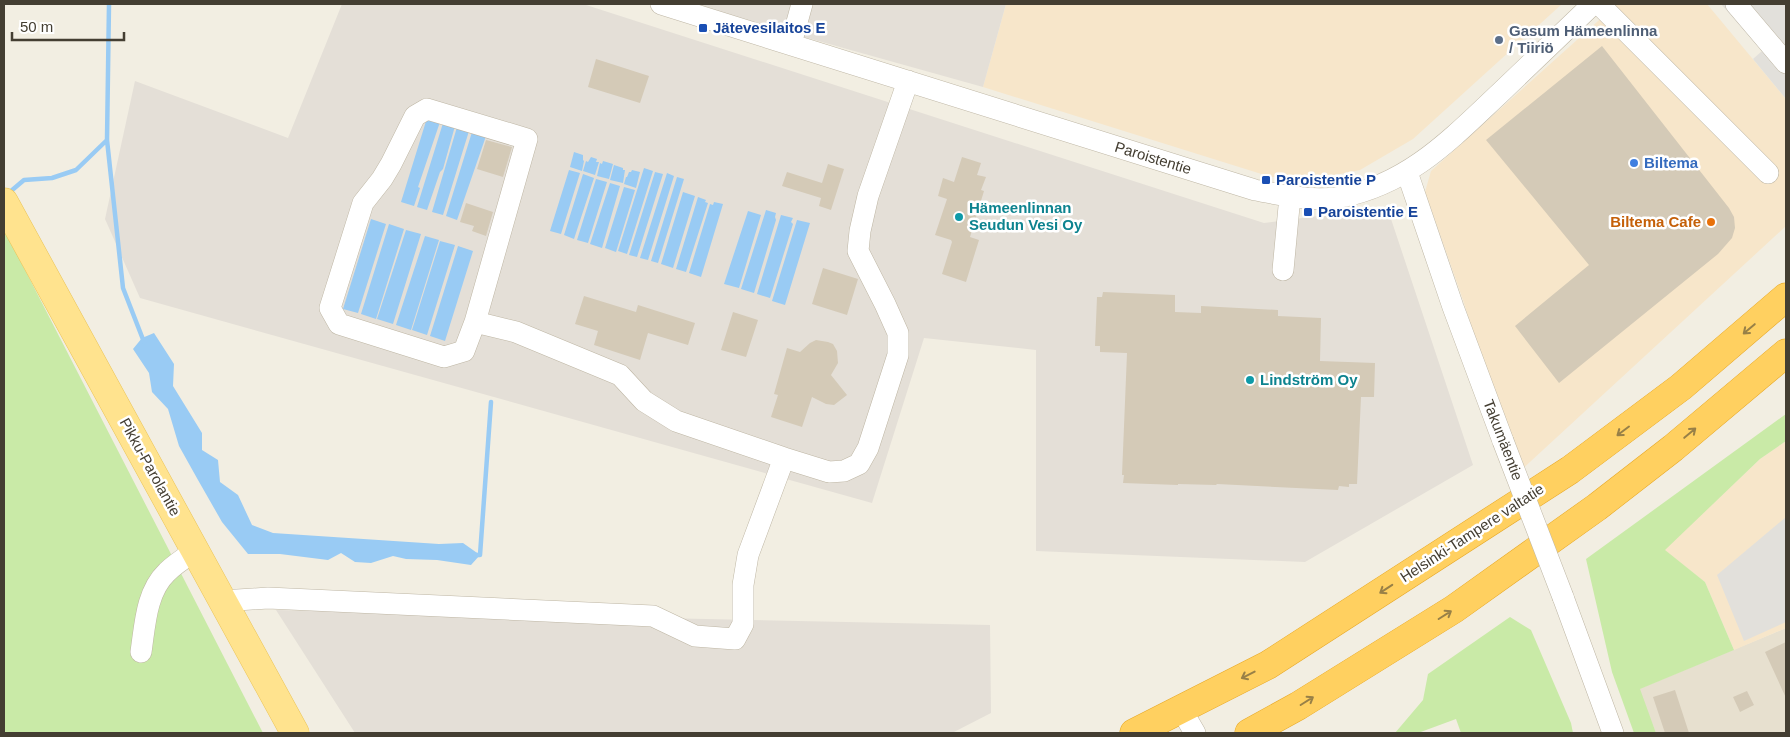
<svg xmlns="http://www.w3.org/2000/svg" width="1790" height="737" font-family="Helvetica,sans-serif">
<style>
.residential{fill:#e7e0cf}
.commercial{fill:#f7e6ca}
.industrial{fill:#e4dfd7}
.green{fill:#c9eaa7}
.parking{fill:#e2e0db}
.water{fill:#99cbf4}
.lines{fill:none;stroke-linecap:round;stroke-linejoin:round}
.stream{stroke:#99cbf4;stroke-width:4.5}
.building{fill:#d4cab7}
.minor-casing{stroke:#beb6a4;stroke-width:22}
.major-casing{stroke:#ebc457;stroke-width:29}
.highway-casing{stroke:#e7a827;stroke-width:29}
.minor{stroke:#fff;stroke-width:21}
.major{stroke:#ffe38e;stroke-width:28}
.highway{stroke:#ffd060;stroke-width:28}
.minor-bridge-casing{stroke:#beb6a4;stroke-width:22;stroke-linecap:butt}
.minor-bridge{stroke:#fff;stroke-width:21}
.oneway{stroke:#988047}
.transit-dot{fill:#1a4fb4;stroke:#fff;stroke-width:2}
.service-dot{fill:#5c6f8a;stroke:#fff;stroke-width:2}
.shop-dot{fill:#3f7fe0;stroke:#fff;stroke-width:2}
.culture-dot{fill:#0f9aa8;stroke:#fff;stroke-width:2}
.food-dot{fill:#e8710a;stroke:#fff;stroke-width:2}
.labels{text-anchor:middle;stroke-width:5;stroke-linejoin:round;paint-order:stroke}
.transit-label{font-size:15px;font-weight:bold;fill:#164399;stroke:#fff;text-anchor:start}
.service-label{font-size:15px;font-weight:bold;fill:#4e5e75;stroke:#fff;text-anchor:start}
.street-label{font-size:15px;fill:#443e32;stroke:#fff}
.shop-label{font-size:15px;font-weight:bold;fill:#366cbe;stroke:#fff;text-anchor:start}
.culture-label{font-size:15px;font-weight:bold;fill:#0d838f;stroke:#fff;text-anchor:start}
.food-label{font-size:15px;font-weight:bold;fill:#c56008;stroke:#fff;text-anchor:end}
</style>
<rect width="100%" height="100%" fill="#f2eee2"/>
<path class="residential" d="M 1786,628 L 1786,733 L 1656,733 L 1639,689 Z"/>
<path class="commercial" d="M 1006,4 L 1562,4 L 1413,139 L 1360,170 L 1325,177 L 1271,177 L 983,87 Z
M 1617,4 L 1707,4 L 1786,99 L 1786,226 L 1517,474 L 1463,300 L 1425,192 L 1431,171 Z
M 1786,441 L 1786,628 L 1734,650 L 1705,582 L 1664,550 L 1760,459 Z"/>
<path class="industrial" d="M 342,4 L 583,4 L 1264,223 L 1387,207 L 1473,465 L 1305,562 L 1036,551 L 1036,350 L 924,338 L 872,503 L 140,298 L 105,219 L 135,81 L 288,138 Z
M 696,4 L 1006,4 L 983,87 L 779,30 Z
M 276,610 L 990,625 L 991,713 L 952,733 L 355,733 Z"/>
<path class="green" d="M 4,229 L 263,733 L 4,733 Z
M 1786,414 L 1786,441 L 1760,459 L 1665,550 L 1705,582 L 1734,650 L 1640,689 L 1656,733 L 1634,733 L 1612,672 L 1586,559 Z
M 1510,617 L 1531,630 L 1571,723 L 1573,733 L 1461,733 L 1456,719 L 1418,733 L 1395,733 L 1423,700 L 1428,674 Z"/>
<path class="parking" d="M 1721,4 L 1786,4 L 1786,99 L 1753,59 L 1762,51 Z
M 1786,517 L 1786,622 L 1744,641 L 1717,575 Z"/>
<path class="water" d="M 427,118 L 440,122 L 418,187 L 420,188 L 414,206 L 401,202 Z
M 443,123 L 455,126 L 443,169 L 440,172 L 427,210 L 417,207 Z
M 457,127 L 469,131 L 443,215 L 432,212 Z
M 472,132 L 486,136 L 457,220 L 446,216 Z
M 574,152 L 583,155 L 583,160 L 584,161 L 582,171 L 570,167 Z
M 591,157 L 597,159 L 596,162 L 599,162 L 595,175 L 583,171 L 586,161 L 588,162 Z
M 603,161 L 613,164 L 609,179 L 597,176 L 600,163 L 602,164 Z
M 614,165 L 623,168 L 623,170 L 625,170 L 623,183 L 610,180 Z
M 644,168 L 653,171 L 627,254 L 618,251 Z
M 569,170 L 580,173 L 561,234 L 550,231 Z
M 632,170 L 640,172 L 636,188 L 624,184 L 626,177 L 627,177 L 629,172 L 631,172 Z
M 655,172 L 663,174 L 637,257 L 629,255 Z
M 667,173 L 674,176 L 648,260 L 640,258 Z
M 583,174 L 594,178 L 574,239 L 564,235 Z
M 677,177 L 684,179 L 658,263 L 651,261 Z
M 596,179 L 607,182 L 588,243 L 577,240 Z
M 610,183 L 620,186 L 602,248 L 590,244 Z
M 624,187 L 635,190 L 616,252 L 605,248 Z
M 683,192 L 695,196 L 673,268 L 661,264 Z
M 698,197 L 706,200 L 705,202 L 708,203 L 686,272 L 676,269 Z
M 714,202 L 723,204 L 701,277 L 689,273 L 710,204 L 713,205 Z
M 766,210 L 776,213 L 775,217 L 776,220 L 754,293 L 741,289 Z
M 748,211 L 761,215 L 739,288 L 724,284 Z
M 781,215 L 793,218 L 791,222 L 793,224 L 770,298 L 757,294 Z
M 371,219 L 386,224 L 358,313 L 343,309 Z
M 797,220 L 810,223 L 785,305 L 772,301 Z
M 389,224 L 404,229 L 376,319 L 361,314 Z
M 406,230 L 421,234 L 393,324 L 377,319 Z
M 425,236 L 439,240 L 411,330 L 396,325 Z
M 440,241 L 455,245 L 427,335 L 412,330 Z
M 458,246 L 473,251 L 445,341 L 430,336 Z
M 154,333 L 174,364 L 173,386 L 202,433 L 202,450 L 218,460 L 220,482 L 238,495 L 252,525 L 273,533 L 439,544 L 463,543 L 480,555 L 471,565 L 437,560 L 406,559 L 393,556 L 371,563 L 355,562 L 341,553 L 328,560 L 280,554 L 248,554 L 222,522 L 198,480 L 179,446 L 168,409 L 152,392 L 149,373 L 133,349 L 142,338 Z"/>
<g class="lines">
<path class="stream" d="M 109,4 L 107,140 L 123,288 L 144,342
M 11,191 L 24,180 L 52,178 L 76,170 L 107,140
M 475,555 L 480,555 L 491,402"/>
</g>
<path class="building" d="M 1602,46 L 1729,208 L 1734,217 L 1735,228 L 1732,238 L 1718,254 L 1559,383 L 1515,326 L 1589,265 L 1486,140 Z
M 596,59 L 649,76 L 640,103 L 588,87 Z
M 486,140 L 512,147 L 503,177 L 477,169 Z
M 962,157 L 981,163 L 977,175 L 986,177 L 981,190 L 984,191 L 970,237 L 979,240 L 966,282 L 942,274 L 952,242 L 951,240 L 935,235 L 947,199 L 938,196 L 943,178 L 954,182 Z
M 828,164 L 844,169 L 831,210 L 819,206 L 821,198 L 782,186 L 787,172 L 822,183 Z
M 466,203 L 493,212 L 486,236 L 472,231 L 474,226 L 460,222 Z
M 823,268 L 858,279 L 847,315 L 812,304 Z
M 1103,292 L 1175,295 L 1175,312 L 1201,313 L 1201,306 L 1278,310 L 1278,316 L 1321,318 L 1320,361 L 1375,363 L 1374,397 L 1361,397 L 1357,484 L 1349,484 L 1349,487 L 1339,486 L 1338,490 L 1217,484 L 1216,485 L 1178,484 L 1178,485 L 1123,483 L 1124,475 L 1122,475 L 1127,353 L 1100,352 L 1100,346 L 1095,346 L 1097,297 L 1102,297 Z
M 584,296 L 636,312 L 638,305 L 695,323 L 688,345 L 648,333 L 640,360 L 594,345 L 598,331 L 575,324 Z
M 733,312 L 758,320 L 746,357 L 721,350 Z
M 816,340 L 828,342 L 833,344 L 837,351 L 838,363 L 831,375 L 847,395 L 834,405 L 826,404 L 812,397 L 802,427 L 771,417 L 778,395 L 774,394 L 787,348 L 800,352 L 810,343 Z
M 1786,642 L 1786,698 L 1765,652 Z
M 1675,690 L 1689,733 L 1665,733 L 1653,697 Z
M 1747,691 L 1754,705 L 1740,712 L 1733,697 Z"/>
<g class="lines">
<g class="minor-casing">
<path id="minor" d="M 661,4 L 1255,190 C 1283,195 1312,202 1341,197 C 1409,184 1452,138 1500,93 C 1531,63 1562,34 1593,4
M 1599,4 L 1768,173
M 1736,4 L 1786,63
M 791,44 L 802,4
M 1407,172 L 1453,307 L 1503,441
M 1283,270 L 1290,196
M 475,322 L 527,139 L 427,109 L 415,116 L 391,164 L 382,179 L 363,203 L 330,308 L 339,324 L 444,357 L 464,351 L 475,322 L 516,332 L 620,375 L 644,401 L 676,421 L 784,458
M 1563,597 L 1613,733
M 222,601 L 268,598 L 653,616 L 695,636 L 735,639 L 743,624 L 743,585 L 748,555 L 784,458 L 829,472 L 844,471 L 859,464 L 868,448 L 898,355 L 898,333 L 885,304 L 858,251 L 860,231 L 868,196 L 908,81
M 141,652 C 145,625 146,592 167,572 C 175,564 186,557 195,551
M 1181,709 L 1195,733"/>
</g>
<g class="major-casing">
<path id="major" d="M 4,202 L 295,733"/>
</g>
<g class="highway-casing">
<path id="highway" d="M 1134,733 L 1268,665 L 1570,470 L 1681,387 L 1786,297
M 1249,733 L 1298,706 L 1454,609 L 1597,507 L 1673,448 L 1786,353"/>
</g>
<use href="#minor" class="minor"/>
<use href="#major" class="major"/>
<use href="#highway" class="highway"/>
<g class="minor-bridge-casing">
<path id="minor-bridge" d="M 1503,441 L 1563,597"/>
</g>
<use href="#minor-bridge" class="minor-bridge"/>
</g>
<defs><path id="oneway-shaft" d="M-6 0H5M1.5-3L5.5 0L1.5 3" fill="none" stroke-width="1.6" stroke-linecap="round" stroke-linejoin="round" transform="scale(1.25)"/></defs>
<g class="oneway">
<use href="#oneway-shaft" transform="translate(1749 329) rotate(140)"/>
<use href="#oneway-shaft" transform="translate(1623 431) rotate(143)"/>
<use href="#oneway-shaft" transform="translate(1690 433) rotate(-40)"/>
<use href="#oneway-shaft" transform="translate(1386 589) rotate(147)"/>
<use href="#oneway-shaft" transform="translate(1445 615) rotate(-32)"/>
<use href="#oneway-shaft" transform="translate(1248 675) rotate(153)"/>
<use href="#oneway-shaft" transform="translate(1307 701) rotate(-32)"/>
</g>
<g class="transit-dot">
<rect x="698" y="23" width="10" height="10" rx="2.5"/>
<rect x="1261" y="175" width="10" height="10" rx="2.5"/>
<rect x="1303" y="207" width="10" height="10" rx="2.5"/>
</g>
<circle class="service-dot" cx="1499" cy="40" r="5"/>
<circle class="shop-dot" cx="1634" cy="163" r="5"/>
<g class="culture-dot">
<circle cx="959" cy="217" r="5"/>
<circle cx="1250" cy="380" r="5"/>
</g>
<circle class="food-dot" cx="1711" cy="222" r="5"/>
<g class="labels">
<g class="transit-label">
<text x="713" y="33">Jätevesilaitos E</text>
<text x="1276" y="185">Paroistentie P</text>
<text x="1318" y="217">Paroistentie E</text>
</g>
<g class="service-label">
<text x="1509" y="36">Gasum Hämeenlinna<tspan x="1509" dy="17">/ Tiiriö</tspan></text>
</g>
<g class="street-label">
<text transform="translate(1153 158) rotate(17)" y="5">Paroistentie</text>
<text transform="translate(1503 440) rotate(69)" y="5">Takumäentie</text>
<text transform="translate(150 467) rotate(61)" y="5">Pikku-Parolantie</text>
<text transform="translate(1472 533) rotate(-33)" y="5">Helsinki-Tampere valtatie</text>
</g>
<g class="shop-label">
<text x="1644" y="168">Biltema</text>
</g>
<g class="culture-label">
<text x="969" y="213">Hämeenlinnan<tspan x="969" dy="17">Seudun Vesi Oy</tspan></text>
<text x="1260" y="385">Lindström Oy</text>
</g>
<g class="food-label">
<text x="1701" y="227">Biltema Cafe</text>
</g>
</g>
<rect width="1790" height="737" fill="none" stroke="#443e32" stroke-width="10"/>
<path d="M12 32v8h112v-8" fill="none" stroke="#443e32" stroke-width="2.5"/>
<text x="20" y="32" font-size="15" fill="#443e32" stroke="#ffffff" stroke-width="4" paint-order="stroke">50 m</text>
</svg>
